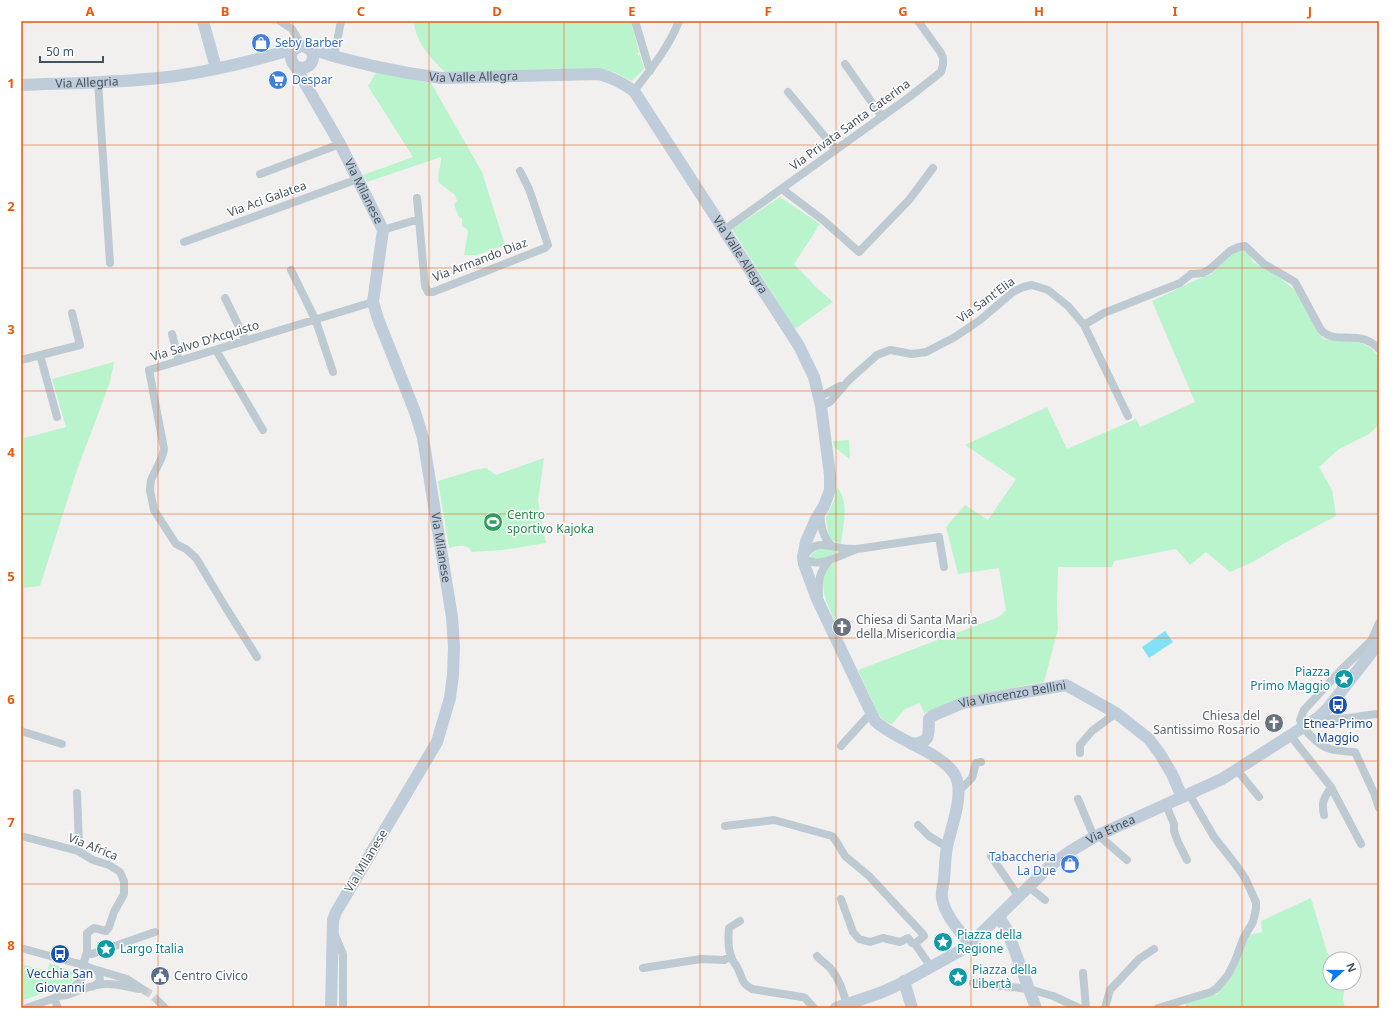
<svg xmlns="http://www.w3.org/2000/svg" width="1400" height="1029" font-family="'Noto Sans',sans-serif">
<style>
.green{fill:#b9f4cd}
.water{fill:#81e2f5}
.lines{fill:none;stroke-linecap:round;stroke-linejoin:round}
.street-tunnel{stroke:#cfd0d2;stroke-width:8;stroke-dasharray:8 4;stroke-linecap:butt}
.street{stroke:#becad2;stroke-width:8}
.secondary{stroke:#bfcdda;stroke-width:12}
.grid{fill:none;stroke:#e8590c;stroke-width:1;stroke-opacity:0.55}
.labels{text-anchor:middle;stroke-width:3;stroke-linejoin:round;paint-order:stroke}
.shop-label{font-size:12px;fill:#366cbe;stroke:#fff;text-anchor:start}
.street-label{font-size:12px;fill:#45535e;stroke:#fff}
.leisure-label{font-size:12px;fill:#27864d;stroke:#fff;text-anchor:start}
.worship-label{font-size:12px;fill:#5b616d;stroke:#fff;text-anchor:start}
.culture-label{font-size:12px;fill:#0d838f;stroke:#fff;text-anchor:start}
.transit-label{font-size:12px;fill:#164399;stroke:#fff}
.service-label{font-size:12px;fill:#4e5e75;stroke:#fff;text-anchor:start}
.neatline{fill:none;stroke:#e8590c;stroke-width:1.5}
.grid-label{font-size:13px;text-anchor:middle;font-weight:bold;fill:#e8590c}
</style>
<rect width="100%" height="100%" fill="#f2efef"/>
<path class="green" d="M 414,21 L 631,21 L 639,52 L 637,53 L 638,56 L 640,55 L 644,69 L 632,81 L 614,72 L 604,70 L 445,72 C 431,58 415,42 414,21 Z
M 376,72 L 431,83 L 482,172 L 505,245 L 477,255 L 464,255 L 468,232 L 467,229 L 462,226 L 462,219 L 458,216 L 454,204 L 457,201 L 455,195 L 439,183 C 436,174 442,166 441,157 L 367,182 L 363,175 L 413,157 L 368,86 Z
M 780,197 L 820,224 L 794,264 L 817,288 L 833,302 L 795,329 L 732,229 Z
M 1241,250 L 1248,253 L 1253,262 L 1280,278 L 1297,292 L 1318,333 L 1324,339 C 1344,344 1364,335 1378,356 L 1379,425 L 1369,434 L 1339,449 L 1319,467 L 1332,490 L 1336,516 L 1283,544 L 1253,562 L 1230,572 L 1206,552 L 1190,565 L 1176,549 L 1114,561 L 1112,567 L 1058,567 L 1057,607 L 1058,629 L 1044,682 L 965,697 L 924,713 L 920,703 L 905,709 L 892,724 L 886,722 L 879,715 L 858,670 L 999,617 L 1006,610 L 999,568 L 958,574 L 946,527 L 965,505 L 988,520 L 1016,479 L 965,445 L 1047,407 L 1067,449 L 1136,419 L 1140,427 L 1195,402 L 1152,301 L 1198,279 L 1210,275 L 1226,260 L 1234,253 Z
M 114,362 L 110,382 L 77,470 L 40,586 L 21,588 L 21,439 L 66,427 L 52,379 Z
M 849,440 L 850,459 L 834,447 L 833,441 Z
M 544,458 L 538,501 L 546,543 L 503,550 L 472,552 C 467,543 457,546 449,548 L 438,481 L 474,470 L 486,468 L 496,475 Z
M 837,487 C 850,503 843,524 841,544 L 832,540 L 828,536 L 826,518 L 834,500 Z
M 821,548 L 835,550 L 835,554 L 824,558 L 811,559 L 810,556 L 814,552 Z
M 835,562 L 836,622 L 836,623 C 830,610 818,588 825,573 C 827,569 831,565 835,562 Z
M 1311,898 L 1327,952 L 1332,959 L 1330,959 L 1330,983 L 1345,983 L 1343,999 L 1345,1008 L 1169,1008 L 1178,1005 L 1181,1008 L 1185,1007 L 1186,1003 L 1217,994 L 1231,978 L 1249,935 L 1262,932 L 1261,921 Z
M 50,963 L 72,971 L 74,974 L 74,979 L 71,983 L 21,1001 L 21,964 L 47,971 Z"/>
<path class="water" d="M 1165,631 L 1173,642 L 1149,658 L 1142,647 Z"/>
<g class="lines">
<path class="street-tunnel" d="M 144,990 L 152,995 L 159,1002"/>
<path class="street" d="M 280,21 L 292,29 L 303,47
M 635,21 L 650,71
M 334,57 L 341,21
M 845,64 L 882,117
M 98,82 L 110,263
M 634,91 C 651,69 669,47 679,21
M 788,92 L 836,150
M 260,174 L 340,144
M 782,189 L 823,220 L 859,252 L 909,200 L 933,168
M 417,198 L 419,219
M 383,230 L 419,219 L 425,286 L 428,292 L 433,292 L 545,248 L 548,245 L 529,189 L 520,171
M 724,230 L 908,98 L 941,72 L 943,65 L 943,58 L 941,53 L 918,21
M 184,242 L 358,179
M 291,270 L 316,321 L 333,372
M 225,298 L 246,341
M 1084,325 L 1104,313 L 1180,283 L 1191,274 L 1203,273 L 1210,269 L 1230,251 L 1239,247 L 1245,246 L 1264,264 L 1295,282 L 1321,330 C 1336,346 1360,328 1379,349
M 172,334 L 179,361
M 216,350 L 263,430
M 40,355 L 57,417
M 21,360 L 80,345 L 72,313
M 819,394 L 825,394 L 840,386
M 821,406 L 830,402 L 849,380 L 877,355 L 890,350 L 912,354 L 926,352 L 955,337 L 980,320 L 1013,292 L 1023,287 L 1032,285 L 1048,290 L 1068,306 L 1084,325 L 1128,416
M 820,513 C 821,525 822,537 832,546
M 857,549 C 842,554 816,571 803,557 C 815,540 824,545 841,548 C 846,549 852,549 857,549 L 939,537 L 944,567
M 819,596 C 818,582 819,572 829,561
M 1379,623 L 1371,641 L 1342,669 L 1304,710 L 1300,720 C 1302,727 1306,731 1311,736 C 1325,751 1335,751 1355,752 L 1374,793 L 1379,808
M 257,657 L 226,608 L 196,558 L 186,549 L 176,544 L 154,510 L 150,490 L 151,480 L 162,457 L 164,449 L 149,370 L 373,302
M 1319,717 C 1338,722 1359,715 1379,714
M 21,731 L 62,744
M 1290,735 L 1331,787 L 1361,844
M 841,746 L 871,713
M 1080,753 L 1080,745 L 1092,731 L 1116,713
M 1237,770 L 1259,797
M 959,791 L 972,778 L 976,763 L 981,762
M 77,793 L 79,846 L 78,851
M 1078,799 L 1094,837
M 1166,805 L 1174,824 L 1174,831 L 1178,842 L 1187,860
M 1324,815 C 1321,801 1324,799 1331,787
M 918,825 L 929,836 L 947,847
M 725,826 L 774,820 L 832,836 L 836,841 L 845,856 L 869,876 L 922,933 L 924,936 L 915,944
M 1098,835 L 1127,860
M 21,836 L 78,851 L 93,860 L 109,865 L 120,872 L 124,881 L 124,894 L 114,912 L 109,927 L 106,931 L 94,928 L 87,933 L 87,952 L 83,965 L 83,974
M 991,856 L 1019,897
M 1029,887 L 1045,900
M 841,899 L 853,932 L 859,939 L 870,942 L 883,938 L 900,942 L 908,938 L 912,943 L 915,944 L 931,967
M 740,921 L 729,928 C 728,938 728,952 733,961 C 734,963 737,966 738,969 C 743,979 741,983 752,989 L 802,997 L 805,998 L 814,1008
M 334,933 L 343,954 L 343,1008
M 21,948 L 83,965 C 88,968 95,968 99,972 L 100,981 L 94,986 L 89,987 L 67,995 L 58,996
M 87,952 L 92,954 L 155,932
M 817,956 C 821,961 827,964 831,969 C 840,980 843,992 847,1005
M 643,968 L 701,959 L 724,960 L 731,956
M 97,970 L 127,979 L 144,990
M 1083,973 L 1086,1008
M 973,983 L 1029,989 L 1053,996 L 1079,1008
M 97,985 C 111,982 125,986 139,989
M 54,998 L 58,1008
M 159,1002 L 165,1008
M 26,1008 C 45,1001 70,996 82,978
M 1105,1008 L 1110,990 L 1139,959 L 1154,949
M 1158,1008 L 1211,992 L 1217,988 L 1228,975 L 1235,961 L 1244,937 L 1253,922 L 1256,909 L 1256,902 L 1245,878 L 1236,865 L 1214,837 L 1189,794"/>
<g class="secondary">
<path d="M 203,21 L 216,68"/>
<circle cx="302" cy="57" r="11"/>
<path id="s1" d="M 307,48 C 350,62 396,72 441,78 L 599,74 C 613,78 623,83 634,91 L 799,346 L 814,377 L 821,406 L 830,475 L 830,490 L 824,506 L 816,519 L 806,542 L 803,557 L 804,564 L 817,599 L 875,721 C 895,740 943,753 955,775 C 965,794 951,827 947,847 C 945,857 945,869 944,880 C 943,886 941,892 942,898 C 945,916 960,931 970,944"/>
<path id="s2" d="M 295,66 L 340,144 L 383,230 L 373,302 L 378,319 L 415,412 L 423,438 L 452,617 L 454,647 L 453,675 L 450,698 L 437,742 L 336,912 L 333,920 L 331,1008"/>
<path id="s3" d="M 21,85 C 72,83 124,83 176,76 C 217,70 257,60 297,48"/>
<path id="s4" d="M 912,744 C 932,742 928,735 929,719 L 932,716 L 963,703 L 1066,685 L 1116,713 L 1149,739 L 1160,754 L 1172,774 L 1182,797"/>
<path d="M 999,917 L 1007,930 L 1036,1008"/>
<path d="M 904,981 L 912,1008"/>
<path id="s5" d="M 836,1008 L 880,993 L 900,984 L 967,947 L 1050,866 L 1069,852 L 1094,837 L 1222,779 L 1319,717 L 1328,708 L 1379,643"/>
</g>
</g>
<path class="grid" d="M 158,21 L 158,1008M 293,21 L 293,1008M 429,21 L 429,1008M 564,21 L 564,1008M 700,21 L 700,1008M 836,21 L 836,1008M 971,21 L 971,1008M 1107,21 L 1107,1008M 1242,21 L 1242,1008M 21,145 L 1379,145M 21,268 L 1379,268M 21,391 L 1379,391M 21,514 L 1379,514M 21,638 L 1379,638M 21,761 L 1379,761M 21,884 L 1379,884"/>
<defs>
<g id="shop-disc" transform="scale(1)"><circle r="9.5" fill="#3f7fe0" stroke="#fff"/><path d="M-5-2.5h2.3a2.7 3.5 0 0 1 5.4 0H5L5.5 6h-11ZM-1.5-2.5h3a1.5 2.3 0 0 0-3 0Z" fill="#fff"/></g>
<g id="supermarket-disc" transform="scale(1)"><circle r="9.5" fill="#3f7fe0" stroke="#fff"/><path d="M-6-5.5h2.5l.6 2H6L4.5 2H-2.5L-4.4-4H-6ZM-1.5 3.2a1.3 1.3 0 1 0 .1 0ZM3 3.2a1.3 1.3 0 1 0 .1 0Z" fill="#fff"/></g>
<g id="stadium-disc" transform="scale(1)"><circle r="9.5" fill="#2e9e5b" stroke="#fff"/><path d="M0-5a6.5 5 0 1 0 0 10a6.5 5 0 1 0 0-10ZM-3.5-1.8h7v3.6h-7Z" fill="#fff"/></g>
<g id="church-disc" transform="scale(1)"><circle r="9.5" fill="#6b7280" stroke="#fff"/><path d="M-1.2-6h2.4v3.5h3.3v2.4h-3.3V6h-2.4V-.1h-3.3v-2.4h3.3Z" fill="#fff"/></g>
<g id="sight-disc" transform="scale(1)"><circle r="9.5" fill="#0f9aa8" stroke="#fff"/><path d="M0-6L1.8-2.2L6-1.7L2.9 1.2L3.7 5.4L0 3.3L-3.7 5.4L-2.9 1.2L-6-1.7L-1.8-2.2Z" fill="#fff"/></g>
<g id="bus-disc" transform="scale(1)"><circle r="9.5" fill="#1a4fb4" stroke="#fff"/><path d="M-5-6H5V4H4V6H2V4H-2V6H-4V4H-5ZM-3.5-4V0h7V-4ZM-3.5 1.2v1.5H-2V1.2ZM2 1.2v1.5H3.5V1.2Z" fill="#fff"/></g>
<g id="civic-disc" transform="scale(1)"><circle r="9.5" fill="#5c6f8a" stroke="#fff"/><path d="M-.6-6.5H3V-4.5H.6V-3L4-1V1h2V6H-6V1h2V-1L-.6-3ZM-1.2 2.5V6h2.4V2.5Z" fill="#fff"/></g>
</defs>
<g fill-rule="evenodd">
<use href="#shop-disc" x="261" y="43"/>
<use href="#supermarket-disc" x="278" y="80"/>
<use href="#stadium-disc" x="493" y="522"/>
<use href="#church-disc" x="842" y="627"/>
<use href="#sight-disc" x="1344" y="679"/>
<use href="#bus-disc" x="1338" y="705"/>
<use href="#church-disc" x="1274" y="723"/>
<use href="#shop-disc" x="1070" y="864"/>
<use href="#sight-disc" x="943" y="942"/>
<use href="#sight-disc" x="106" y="949"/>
<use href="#bus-disc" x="60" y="954"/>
<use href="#civic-disc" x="160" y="976"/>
<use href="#sight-disc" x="958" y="977"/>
</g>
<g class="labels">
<g class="shop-label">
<text x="275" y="47">Seby Barber</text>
<text x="292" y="84">Despar</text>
<text x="1056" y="861" text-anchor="end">Tabaccheria<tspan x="1056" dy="14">La Due</tspan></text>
</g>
<g class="street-label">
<text dy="4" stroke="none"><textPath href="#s1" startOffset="170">Via Valle Allegra</textPath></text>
<text dy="4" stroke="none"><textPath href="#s3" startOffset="66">Via Allegria</textPath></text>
<text transform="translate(850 125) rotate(-36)" y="4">Via Privata Santa Caterina</text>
<text dy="4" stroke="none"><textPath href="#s2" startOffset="143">Via Milanese</textPath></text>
<text transform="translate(267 199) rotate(-20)" y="4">Via Aci Galatea</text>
<text dy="4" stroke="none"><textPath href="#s1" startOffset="530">Via Valle Allegra</textPath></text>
<text transform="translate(480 260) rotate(-21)" y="4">Via Armando Diaz</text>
<text transform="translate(986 300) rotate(-36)" y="4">Via Sant'Elia</text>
<text transform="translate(205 341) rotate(-17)" y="4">Via Salvo D'Acquisto</text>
<text dy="4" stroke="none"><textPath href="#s2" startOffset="515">Via Milanese</textPath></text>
<text dy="4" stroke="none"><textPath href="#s4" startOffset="124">Via Vincenzo Bellini</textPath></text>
<text dy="4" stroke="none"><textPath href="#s5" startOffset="332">Via Etnea</textPath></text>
<text transform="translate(93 847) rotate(22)" y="4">Via Africa</text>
<text transform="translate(366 861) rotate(-59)" y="4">Via Milanese</text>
</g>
<g class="leisure-label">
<text x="507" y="519">Centro<tspan x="507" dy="14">sportivo Kajoka</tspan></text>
</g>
<g class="worship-label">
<text x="856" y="624">Chiesa di Santa Maria<tspan x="856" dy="14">della Misericordia</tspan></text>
<text x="1260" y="720" text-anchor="end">Chiesa del<tspan x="1260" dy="14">Santissimo Rosario</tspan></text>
</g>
<g class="culture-label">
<text x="1330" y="676" text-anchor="end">Piazza<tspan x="1330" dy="14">Primo Maggio</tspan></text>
<text x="957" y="939">Piazza della<tspan x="957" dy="14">Regione</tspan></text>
<text x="120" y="953">Largo Italia</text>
<text x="972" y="974">Piazza della<tspan x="972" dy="14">Libertà</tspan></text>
</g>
<g class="transit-label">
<text x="1338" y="728">Etnea-Primo<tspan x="1338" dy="14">Maggio</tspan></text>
<text x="60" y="978">Vecchia San<tspan x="60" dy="14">Giovanni</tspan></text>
</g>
<g class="service-label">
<text x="174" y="980">Centro Civico</text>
</g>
</g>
<rect width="1400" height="1029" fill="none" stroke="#ffffff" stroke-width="44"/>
<g transform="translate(1342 971) rotate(69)"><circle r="19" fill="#ffffff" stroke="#b5babf"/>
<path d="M0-3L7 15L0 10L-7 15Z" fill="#0678f4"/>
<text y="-6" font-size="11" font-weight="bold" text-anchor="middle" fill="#45535e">N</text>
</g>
<path d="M40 56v6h63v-6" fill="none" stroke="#45535e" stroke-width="2"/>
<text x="46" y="56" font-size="12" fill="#45535e" stroke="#ffffff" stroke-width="3" paint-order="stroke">50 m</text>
<rect x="22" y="22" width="1356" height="985" class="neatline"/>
<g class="grid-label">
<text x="90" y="16">A</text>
<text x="225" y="16">B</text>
<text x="361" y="16">C</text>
<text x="497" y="16">D</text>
<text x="632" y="16">E</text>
<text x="768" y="16">F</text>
<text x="903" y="16">G</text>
<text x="1039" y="16">H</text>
<text x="1175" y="16">I</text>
<text x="1310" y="16">J</text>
<text x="11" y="88">1</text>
<text x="11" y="211">2</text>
<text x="11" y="334">3</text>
<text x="11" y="457">4</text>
<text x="11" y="581">5</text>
<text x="11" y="704">6</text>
<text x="11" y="827">7</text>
<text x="11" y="950">8</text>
</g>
</svg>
